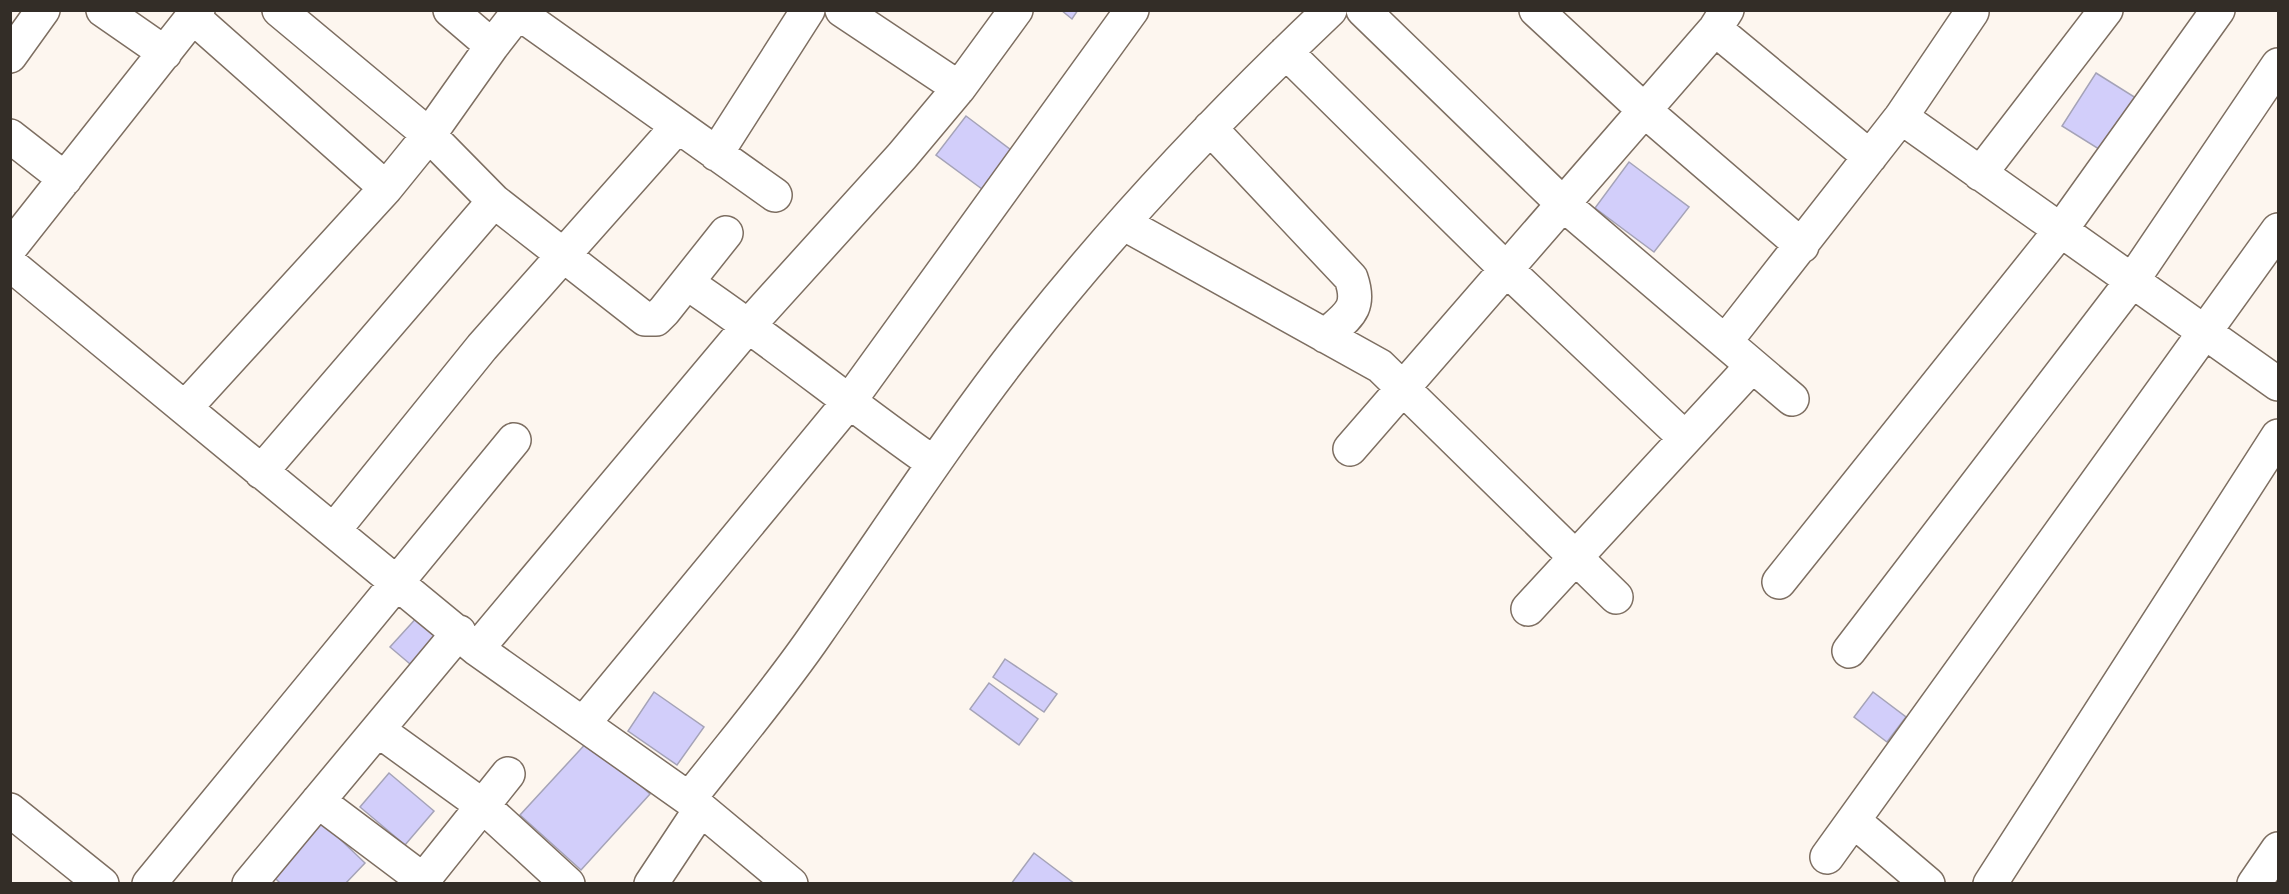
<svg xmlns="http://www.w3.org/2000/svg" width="2289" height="894" font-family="'PT Sans Narrow',sans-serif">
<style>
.building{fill:#d2cefa;stroke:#a5a3b7;stroke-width:1.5}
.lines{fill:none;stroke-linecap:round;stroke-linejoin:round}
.minor-casing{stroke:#7d6e61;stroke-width:36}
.minor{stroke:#fff;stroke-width:33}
</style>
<rect width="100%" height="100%" fill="#fdf6ef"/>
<path class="building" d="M 1061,10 L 1078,10 L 1072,19 Z
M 2096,73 L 2136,98 L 2102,151 L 2062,126 Z
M 966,116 L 1011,150 L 982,189 L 936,155 Z
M 1629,162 L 1689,207 L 1654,252 L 1595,208 Z
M 420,614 L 445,637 L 416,669 L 390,647 Z
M 1005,659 L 1057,694 L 1044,712 L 993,677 Z
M 989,683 L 1038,719 L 1019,745 L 970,709 Z
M 654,692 L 704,727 L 677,765 L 628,731 Z
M 1873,692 L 1906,717 L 1887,742 L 1854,717 Z
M 590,739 L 650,794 L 581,870 L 520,815 Z
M 389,773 L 434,811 L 405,845 L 360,807 Z
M 319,819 L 365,863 L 345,884 L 281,884 L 268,871 Z
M 1034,853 L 1075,884 L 1011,884 Z"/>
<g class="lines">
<g class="minor-casing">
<path id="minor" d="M 103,10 L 165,53
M 279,10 L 429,135 L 494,201 L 645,319 L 656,319 L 664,311 L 726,233
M 450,10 L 492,46
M 842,10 L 959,88
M 1363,10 L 1563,204 L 1792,399
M 1536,10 L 1644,110 L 1802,246
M 519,13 L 775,195
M 193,17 L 386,188
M 1715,29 L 1870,157
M 1286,52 L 1506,269 L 1685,438
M 10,56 L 43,10
M 1901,117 L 2278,384
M 1210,128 L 1351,278 C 1362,310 1347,316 1325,336
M 10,136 L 65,179
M 716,154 L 808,10
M 1980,174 L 2106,10
M 1123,223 L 1380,366 L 1616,597
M 10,248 L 198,10
M 10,264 L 477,649 L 689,799 L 791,884
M 687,283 C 771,339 849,404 932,462
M 1725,342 L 1901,117 L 1972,12
M 185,408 L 386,188 L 429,135 L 492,46 L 520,10
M 1350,449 L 1715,29 L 1727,10
M 261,472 L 494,201
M 334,530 L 482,347 L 677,127
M 1779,582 L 2060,231 L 2218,10
M 1528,609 L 1752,366
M 477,649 L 749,325 L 902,156 L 959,88 L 1016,10
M 1849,651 L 2132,281 L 2278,65
M 583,724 L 848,403 L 1132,10
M 378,730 L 483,806 L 568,884
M 689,799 C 732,744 778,690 817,633 C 886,535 950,435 1024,341 C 1117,223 1221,113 1330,10
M 318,801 L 423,880
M 10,810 L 102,884
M 1854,821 L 1928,884
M 1827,857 L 2278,230
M 149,884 L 514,440
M 249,884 L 459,632
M 420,884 L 508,774
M 651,884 L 700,810
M 1990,884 L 2278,436
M 2254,884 L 2278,849"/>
</g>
<use href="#minor" class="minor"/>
</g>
<rect width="2289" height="894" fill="none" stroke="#332d27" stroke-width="24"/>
</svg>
